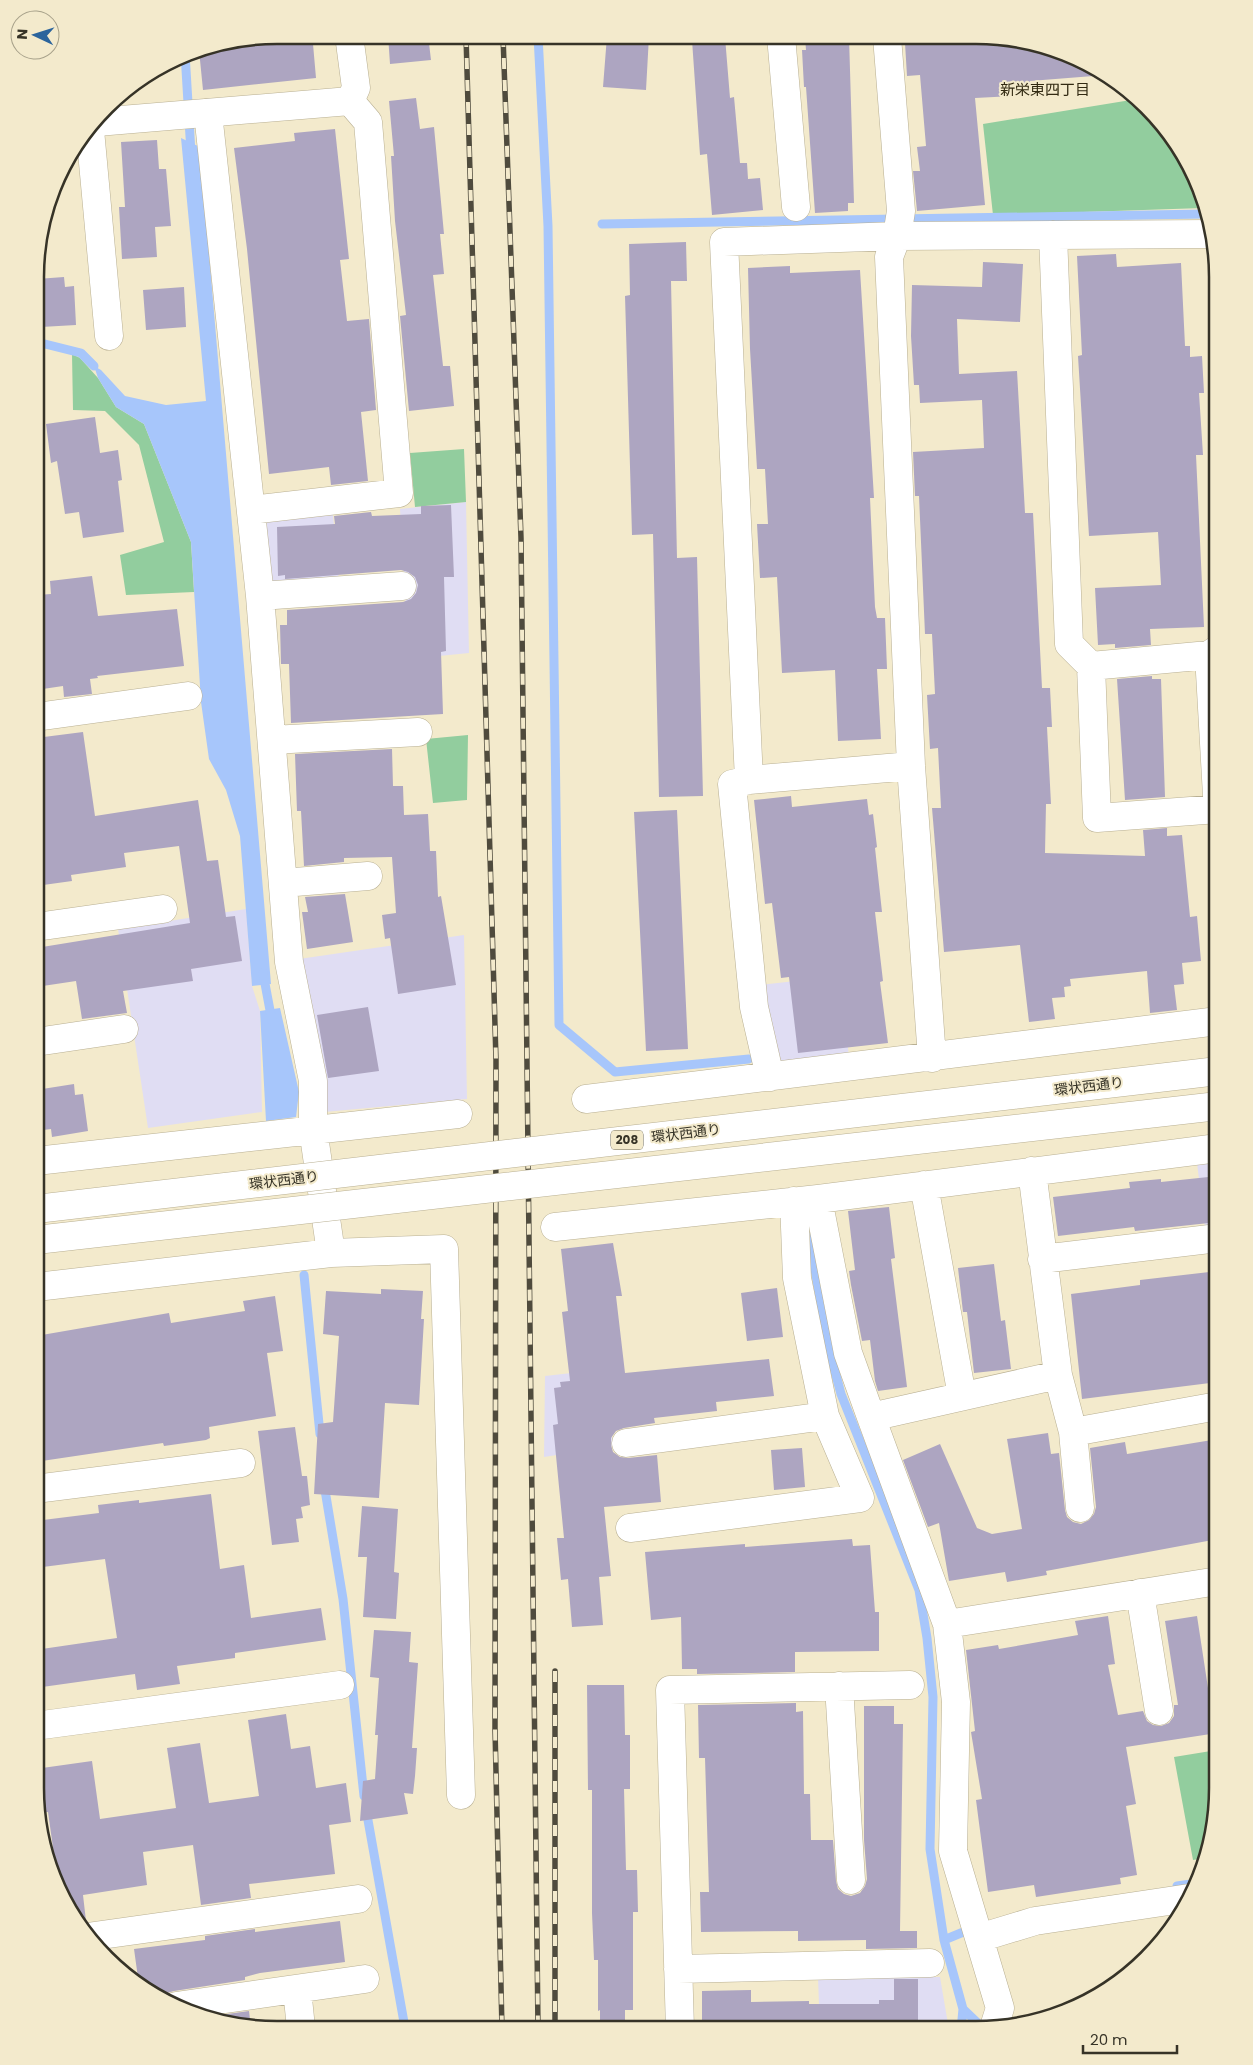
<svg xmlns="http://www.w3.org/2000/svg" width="1253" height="2065" font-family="Poppins,'Noto Sans JP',sans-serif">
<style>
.commercial{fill:#e0ddf3}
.green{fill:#92cd9e}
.water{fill:#a7c6fb}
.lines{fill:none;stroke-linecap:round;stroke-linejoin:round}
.stream{stroke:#a7c6fb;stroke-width:9}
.building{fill:#ada5c1}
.minor-casing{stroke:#b9b093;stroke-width:29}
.tertiary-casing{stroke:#b9b093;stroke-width:29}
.minor{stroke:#fff;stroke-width:28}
.tertiary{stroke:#fff;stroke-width:28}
.rail-casing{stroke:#4f4b3d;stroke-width:5.5}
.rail{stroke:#f3eacc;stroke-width:4;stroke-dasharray:11;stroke-linecap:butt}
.trunk-bridge-casing{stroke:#b9b093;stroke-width:29;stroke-linecap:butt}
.trunk-bridge{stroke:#fff;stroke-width:28}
.labels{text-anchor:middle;stroke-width:4;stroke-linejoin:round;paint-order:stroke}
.shield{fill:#f3eacc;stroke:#6f6a58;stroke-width:1}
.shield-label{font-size:12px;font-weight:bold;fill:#363327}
.street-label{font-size:14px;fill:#363327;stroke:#f3eacc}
.neighbourhood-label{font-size:15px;fill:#312911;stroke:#f3eacc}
.rim{fill:none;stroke:#363327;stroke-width:2.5}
</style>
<rect width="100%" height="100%" fill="#f3eacc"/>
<path class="commercial" d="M 466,502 L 469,653 L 409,659 L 400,509 Z
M 333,515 L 339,581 L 272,587 L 266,520 Z
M 246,909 L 252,986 L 260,1011 L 262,1112 L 148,1128 L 118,929 Z
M 464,935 L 467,1099 L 324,1112 L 299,959 Z
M 840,976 L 849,1057 L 782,1065 L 759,985 Z
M 1218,1161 L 1218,1226 L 1205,1228 L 1197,1163 Z
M 598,1370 L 614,1446 L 544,1457 L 545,1376 Z
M 940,1977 L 948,2024 L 946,2030 L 820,2030 L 818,1978 Z"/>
<path class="green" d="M 1137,99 L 1168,130 L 1200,185 L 1203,208 L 993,215 L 983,124 Z
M 72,354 L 80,358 L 98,378 L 116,407 L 144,424 L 191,542 L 194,592 L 126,595 L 120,555 L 164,542 L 139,445 L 105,411 L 73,410 Z
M 464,449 L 466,502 L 415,507 L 410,453 Z
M 468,735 L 467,800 L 433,803 L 426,739 Z
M 1217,1750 L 1217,1804 L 1205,1858 L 1193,1860 L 1174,1757 Z"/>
<path class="water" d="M 181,138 L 200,147 L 271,984 L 252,986 L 240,836 L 226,790 L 209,759 L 201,702 L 191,542 L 144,424 L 116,407 L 98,378 L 94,366 L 101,370 L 125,396 L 166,405 L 206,401 Z
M 280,1008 L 299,1092 L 296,1117 L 266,1121 L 260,1011 Z"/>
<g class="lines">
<path class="stream" d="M 538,36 L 548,226 L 559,1025 L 615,1072 L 749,1059
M 185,53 L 191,153
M 602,224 L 1205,214
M 37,340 L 41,343 L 81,353 L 94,366
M 263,973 L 272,1021
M 809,1234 L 828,1345 L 841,1394 L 919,1590 L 927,1638 L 933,1697 L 930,1849 L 944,1940 L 963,2009 L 961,2030
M 304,1275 L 320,1434
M 324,1484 L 343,1599 L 364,1796
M 366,1809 L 405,2028
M 1177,1886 L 1198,1883
M 944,1940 L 973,1928
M 963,2009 L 984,2029"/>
</g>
<path class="building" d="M 277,35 L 304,35 L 305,45 L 313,44 L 316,78 L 203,90 L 199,50 Z
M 388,35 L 428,35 L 431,60 L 390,64 Z
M 607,36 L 649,36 L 646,90 L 603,87 Z
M 725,37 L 730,98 L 734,97 L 740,163 L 747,163 L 748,179 L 760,178 L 763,210 L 712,215 L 707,154 L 700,155 L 692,40 Z
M 805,37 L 849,37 L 854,203 L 848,203 L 848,211 L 815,213 L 806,87 L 804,87 L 802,50 L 806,50 Z
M 915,37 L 964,37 L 964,41 L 1012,38 L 1069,54 L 1106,75 L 1030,81 L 1031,95 L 975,98 L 985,205 L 917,211 L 913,171 L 920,171 L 917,147 L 926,146 L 920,75 L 907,76 L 905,43 L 915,42 Z
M 416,98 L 420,129 L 434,127 L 444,234 L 440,234 L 444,274 L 433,275 L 443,366 L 450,366 L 454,406 L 409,411 L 400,316 L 406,315 L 395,221 L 391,156 L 394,156 L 389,101 Z
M 335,129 L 349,259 L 340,260 L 347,321 L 369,319 L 376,410 L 361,412 L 368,481 L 331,485 L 329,467 L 269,474 L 247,249 L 234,148 L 295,141 L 294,133 Z
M 157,140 L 159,169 L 166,169 L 171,226 L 155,227 L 157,257 L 122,259 L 119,207 L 125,207 L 121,142 Z
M 686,242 L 687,281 L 671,281 L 677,558 L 697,557 L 703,796 L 659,797 L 653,534 L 632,535 L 625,296 L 630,295 L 629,244 Z
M 1116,254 L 1117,267 L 1181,263 L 1185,346 L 1190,346 L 1190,357 L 1202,356 L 1204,393 L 1199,393 L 1203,455 L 1196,455 L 1204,627 L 1150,629 L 1151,645 L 1115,648 L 1115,644 L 1098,645 L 1095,588 L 1161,585 L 1158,532 L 1089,536 L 1078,356 L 1082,355 L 1077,256 Z
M 983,262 L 1023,264 L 1020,322 L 957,319 L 959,374 L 1017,371 L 1025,513 L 1033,513 L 1042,688 L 1050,688 L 1052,727 L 1047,727 L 1051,804 L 1046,804 L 1045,853 L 1145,856 L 1143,830 L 1167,828 L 1167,836 L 1182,835 L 1190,917 L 1197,916 L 1201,961 L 1182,963 L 1184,984 L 1174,985 L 1177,1010 L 1150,1013 L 1147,971 L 1070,979 L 1071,986 L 1064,987 L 1065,997 L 1052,998 L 1055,1019 L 1029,1022 L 1020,945 L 944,952 L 932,808 L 941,808 L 938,748 L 930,749 L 927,695 L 935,694 L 932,634 L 925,634 L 919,496 L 915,496 L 913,452 L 984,448 L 982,400 L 920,403 L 919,385 L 914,385 L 911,336 L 912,285 L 982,287 Z
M 790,266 L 790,273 L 860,270 L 874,498 L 870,498 L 875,607 L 877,618 L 885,618 L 887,669 L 877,669 L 881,739 L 838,741 L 835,670 L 782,673 L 777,577 L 760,578 L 757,524 L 768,524 L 765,469 L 757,469 L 750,349 L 748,268 Z
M 64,277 L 65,287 L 74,286 L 76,325 L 41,327 L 41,316 L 37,316 L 37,279 Z
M 184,287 L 186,327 L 146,330 L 143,290 Z
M 95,417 L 100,453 L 118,450 L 122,480 L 118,481 L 124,532 L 83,538 L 79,512 L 65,514 L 57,461 L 51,463 L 46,424 Z
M 451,505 L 454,577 L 444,577 L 446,651 L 441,652 L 443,714 L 291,723 L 289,664 L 281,664 L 280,625 L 287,625 L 287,610 L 403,602 L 411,599 L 416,593 L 418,585 L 415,577 L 408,572 L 401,570 L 285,579 L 285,575 L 278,576 L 277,527 L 335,524 L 334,516 L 371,512 L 372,516 L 421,514 L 421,506 Z
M 92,576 L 98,616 L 177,609 L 184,666 L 97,676 L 98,678 L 90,679 L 92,694 L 64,697 L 63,686 L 36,690 L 37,595 L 51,594 L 50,581 Z
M 1152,676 L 1152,679 L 1161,679 L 1165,797 L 1125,800 L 1117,679 Z
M 83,732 L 95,816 L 198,800 L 207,861 L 218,860 L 226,917 L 235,916 L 242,961 L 191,969 L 193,981 L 123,991 L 127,1013 L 82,1019 L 76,981 L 36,987 L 36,948 L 190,923 L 179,846 L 124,853 L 126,867 L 71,875 L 72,881 L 36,886 L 36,821 L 43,820 L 36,773 L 36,738 Z
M 392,749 L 393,786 L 403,786 L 404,815 L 428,814 L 430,851 L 436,851 L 438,897 L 441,896 L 456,985 L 398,994 L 390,938 L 385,939 L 382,915 L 396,913 L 392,857 L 344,858 L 344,862 L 304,866 L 301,811 L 297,811 L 295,754 Z
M 791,796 L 792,807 L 867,799 L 869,815 L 873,814 L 877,847 L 875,848 L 882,912 L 875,912 L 883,981 L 880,982 L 888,1043 L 798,1053 L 789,977 L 781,978 L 772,903 L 765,904 L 754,800 Z
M 677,810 L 688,1049 L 646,1051 L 634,812 Z
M 345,894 L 353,942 L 307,949 L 302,912 L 308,912 L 305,897 Z
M 368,1007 L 379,1071 L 328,1078 L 317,1015 Z
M 74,1084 L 75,1095 L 83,1094 L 88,1131 L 52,1137 L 51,1129 L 36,1131 L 36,1090 Z
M 1218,1176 L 1218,1222 L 1135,1231 L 1134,1227 L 1058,1236 L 1053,1197 L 1130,1188 L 1129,1182 L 1161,1179 L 1161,1182 Z
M 889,1207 L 895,1258 L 891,1259 L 907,1387 L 878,1391 L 875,1381 L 870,1340 L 862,1341 L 851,1285 L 849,1271 L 855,1270 L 848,1211 Z
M 613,1243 L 622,1296 L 616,1296 L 625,1373 L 769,1359 L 774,1396 L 716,1402 L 717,1411 L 654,1418 L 655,1423 L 624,1428 L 616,1431 L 611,1438 L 611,1445 L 613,1452 L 620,1457 L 628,1458 L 657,1455 L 661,1502 L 604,1507 L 611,1576 L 599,1577 L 603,1625 L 572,1627 L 568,1579 L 561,1580 L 557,1538 L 564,1538 L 553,1425 L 558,1424 L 554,1388 L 561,1387 L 560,1382 L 570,1381 L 562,1312 L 568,1311 L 561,1249 Z
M 994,1264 L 1001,1321 L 1005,1320 L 1011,1369 L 974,1373 L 967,1312 L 963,1312 L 958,1268 Z
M 1218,1271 L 1218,1382 L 1082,1399 L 1071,1294 L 1140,1285 L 1140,1280 Z
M 777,1288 L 783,1337 L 747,1341 L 741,1293 Z
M 381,1289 L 423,1291 L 421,1319 L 424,1319 L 419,1405 L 385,1403 L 379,1498 L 314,1494 L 318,1424 L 333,1422 L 339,1336 L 323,1334 L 326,1291 L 381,1294 Z
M 275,1296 L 283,1351 L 267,1353 L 276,1416 L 209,1427 L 210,1438 L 206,1440 L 164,1446 L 163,1443 L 35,1462 L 36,1336 L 169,1313 L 171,1323 L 245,1311 L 243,1301 Z
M 295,1427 L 302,1476 L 307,1476 L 310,1505 L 301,1507 L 303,1518 L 296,1519 L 299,1542 L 272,1545 L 258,1431 Z
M 1048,1433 L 1051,1454 L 1059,1453 L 1065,1510 L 1067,1517 L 1073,1522 L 1081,1524 L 1089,1520 L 1094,1514 L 1096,1507 L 1090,1448 L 1125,1442 L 1127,1454 L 1218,1439 L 1218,1539 L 1046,1571 L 1047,1575 L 1007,1582 L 1005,1572 L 949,1581 L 939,1523 L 928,1527 L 903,1460 L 940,1444 L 977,1528 L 992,1534 L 1022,1529 L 1007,1439 Z
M 802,1448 L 805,1487 L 774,1490 L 771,1450 Z
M 211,1494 L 220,1569 L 244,1565 L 251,1618 L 321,1608 L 326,1640 L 235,1653 L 235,1658 L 177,1666 L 180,1684 L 137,1690 L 135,1674 L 35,1688 L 35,1650 L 117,1638 L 105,1559 L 35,1568 L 35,1521 L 99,1513 L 98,1505 L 139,1500 L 139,1503 Z
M 362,1506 L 398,1509 L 394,1572 L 399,1573 L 396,1619 L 363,1617 L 367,1557 L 358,1557 Z
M 852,1539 L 853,1546 L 870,1545 L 875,1612 L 879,1612 L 879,1651 L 795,1652 L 795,1672 L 697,1674 L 697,1669 L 682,1669 L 681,1617 L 651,1620 L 645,1552 L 745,1544 L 745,1547 Z
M 1108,1616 L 1115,1664 L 1108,1665 L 1118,1715 L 1143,1711 L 1147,1721 L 1153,1725 L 1161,1726 L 1169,1723 L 1174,1716 L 1174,1705 L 1178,1705 L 1165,1621 L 1197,1616 L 1208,1688 L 1212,1687 L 1217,1733 L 1126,1747 L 1136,1804 L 1126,1806 L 1137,1875 L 1120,1878 L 1121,1884 L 1036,1897 L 1034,1885 L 988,1892 L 976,1800 L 982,1799 L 971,1732 L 975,1731 L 966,1650 L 998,1645 L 999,1649 L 1078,1635 L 1075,1621 Z
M 374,1630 L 411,1632 L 409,1662 L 418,1663 L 412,1748 L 417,1748 L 415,1776 L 413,1794 L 404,1793 L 408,1814 L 360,1821 L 363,1781 L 375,1779 L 378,1735 L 375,1735 L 379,1678 L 370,1677 Z
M 587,1685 L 624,1685 L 625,1735 L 630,1735 L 630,1789 L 624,1789 L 626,1870 L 637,1870 L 638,1912 L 633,1912 L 633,2010 L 625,2010 L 625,2029 L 600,2029 L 600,2010 L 598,2011 L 598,1960 L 594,1960 L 592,1913 L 592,1790 L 588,1790 Z
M 796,1703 L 796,1712 L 803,1711 L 804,1794 L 810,1794 L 811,1840 L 833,1840 L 836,1881 L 838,1889 L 844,1894 L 851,1896 L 860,1893 L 865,1886 L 867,1879 L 864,1840 L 864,1706 L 894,1706 L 894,1724 L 903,1724 L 900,1931 L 917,1931 L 917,1948 L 866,1949 L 866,1940 L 798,1941 L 798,1931 L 701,1932 L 700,1892 L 709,1892 L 705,1758 L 699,1758 L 698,1705 Z
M 286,1714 L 291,1749 L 310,1746 L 316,1788 L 346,1783 L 351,1822 L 329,1825 L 335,1874 L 249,1884 L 251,1898 L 201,1905 L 193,1845 L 143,1852 L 147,1885 L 83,1895 L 86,1921 L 79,1924 L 53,1880 L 53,1877 L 57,1876 L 48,1812 L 40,1813 L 35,1788 L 35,1769 L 92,1761 L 100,1819 L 176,1808 L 167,1748 L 200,1743 L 209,1803 L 259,1796 L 248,1720 Z
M 340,1921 L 345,1962 L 260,1973 L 245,1977 L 245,1980 L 174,1991 L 167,1993 L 162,1999 L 139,1985 L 134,1949 L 205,1940 L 205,1936 L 255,1929 L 255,1932 Z
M 894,1979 L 918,1979 L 918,2030 L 702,2029 L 702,1991 L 751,1990 L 751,2002 L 809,2001 L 809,2004 L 879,2004 L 879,2000 L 894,2000 Z
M 249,2011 L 251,2028 L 206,2017 Z"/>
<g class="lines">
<g class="minor-casing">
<path id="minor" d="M 781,36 L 796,207
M 887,37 L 901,211 L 897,236 L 889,257 L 911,766 L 932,1058
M 208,113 L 260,596 L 289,962 L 313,1081 L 313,1129 L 331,1253
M 90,130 L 109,336
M 1053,235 L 1069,644 L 1091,666 L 1097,818 L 1218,809
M 251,510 L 399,493 L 368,122 L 350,101
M 260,596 L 402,586
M 1091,666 L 1209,655
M 36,717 L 188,696
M 272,740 L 418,732
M 749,780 L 724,242 L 897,236 L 1210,234
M 1218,813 L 1209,655 L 1218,649
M 283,883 L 368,876
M 36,927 L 163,909
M 36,1042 L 124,1029
M 770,1077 L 754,1007 L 732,784 L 749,780 L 911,766
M 586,1099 L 1218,1021
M 36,1161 L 458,1114
M 1032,1171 L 1058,1375 L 1073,1432 L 1218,1406
M 924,1185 L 962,1396
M 818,1199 L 848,1353 L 871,1417 L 1058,1375
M 555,1227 L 818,1199 L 1218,1148
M 1042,1259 L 1218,1238
M 36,1287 L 331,1253 L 444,1249 L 461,1795
M 871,1417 L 947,1624
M 1073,1432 L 1080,1508
M 626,1443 L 825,1416
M 35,1489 L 241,1463
M 630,1528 L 860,1498 L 825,1416 L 797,1278 L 794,1201
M 1140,1593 L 1159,1711
M 839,1686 L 851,1880
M 35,1726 L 340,1685
M 87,1937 L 358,1899
M 979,1938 L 1035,1921 L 1189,1898
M 678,1969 L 930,1963
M 297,1989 L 301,2028
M 176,2006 L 365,1979
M 994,2027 L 1000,2008 L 953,1851 L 956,1702 L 947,1624 L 1218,1581
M 680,2029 L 670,1690 L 910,1685"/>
</g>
<g class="tertiary-casing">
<path id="tertiary" d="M 97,122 L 350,101 L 356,88 L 349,35"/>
</g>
<use href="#minor" class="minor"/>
<use href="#tertiary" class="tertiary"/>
<g class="rail-casing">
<path id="rail" d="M 466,36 L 496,1060 L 495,1729 L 502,2029
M 503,36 L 521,538 L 538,2029
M 555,1671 L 555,2029"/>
</g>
<use href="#rail" class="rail"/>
<g class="trunk-bridge-casing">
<path id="trunk-bridge" d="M 36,1209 L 1218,1071
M 36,1240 L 1218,1106"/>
</g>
<use href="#trunk-bridge" class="trunk-bridge"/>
</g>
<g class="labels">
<rect class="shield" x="611" y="1130.5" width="32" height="19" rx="4"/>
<g class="shield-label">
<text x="627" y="1144">208</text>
</g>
<g class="street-label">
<text transform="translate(1089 1086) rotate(-7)" y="5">環状西通り</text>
<text transform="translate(686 1133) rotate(-7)" y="5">環状西通り</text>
<text transform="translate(284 1180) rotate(-7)" y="5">環状西通り</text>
</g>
<g class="neighbourhood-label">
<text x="1045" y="95">新栄東四丁目</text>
</g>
</g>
<path d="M0 0H1253V2065H0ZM277 44H976A233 233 0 0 1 1209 277V1788A233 233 0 0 1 976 2021H277A233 233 0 0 1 44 1788V277A233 233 0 0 1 277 44Z" fill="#f3eacc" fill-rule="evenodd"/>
<path class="rim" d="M277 44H976A233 233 0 0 1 1209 277V1788A233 233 0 0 1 976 2021H277A233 233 0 0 1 44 1788V277A233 233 0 0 1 277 44Z"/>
<g transform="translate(35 35) rotate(274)"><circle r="24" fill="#f3eacc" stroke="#a7a18a"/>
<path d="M0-4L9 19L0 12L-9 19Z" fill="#2b649c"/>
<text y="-8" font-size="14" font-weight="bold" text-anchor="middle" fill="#363327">N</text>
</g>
<path d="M1083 2045v8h94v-8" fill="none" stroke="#363327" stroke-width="2.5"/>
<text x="1090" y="2045" font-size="15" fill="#363327" stroke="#f3eacc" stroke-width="4" paint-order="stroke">20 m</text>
</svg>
